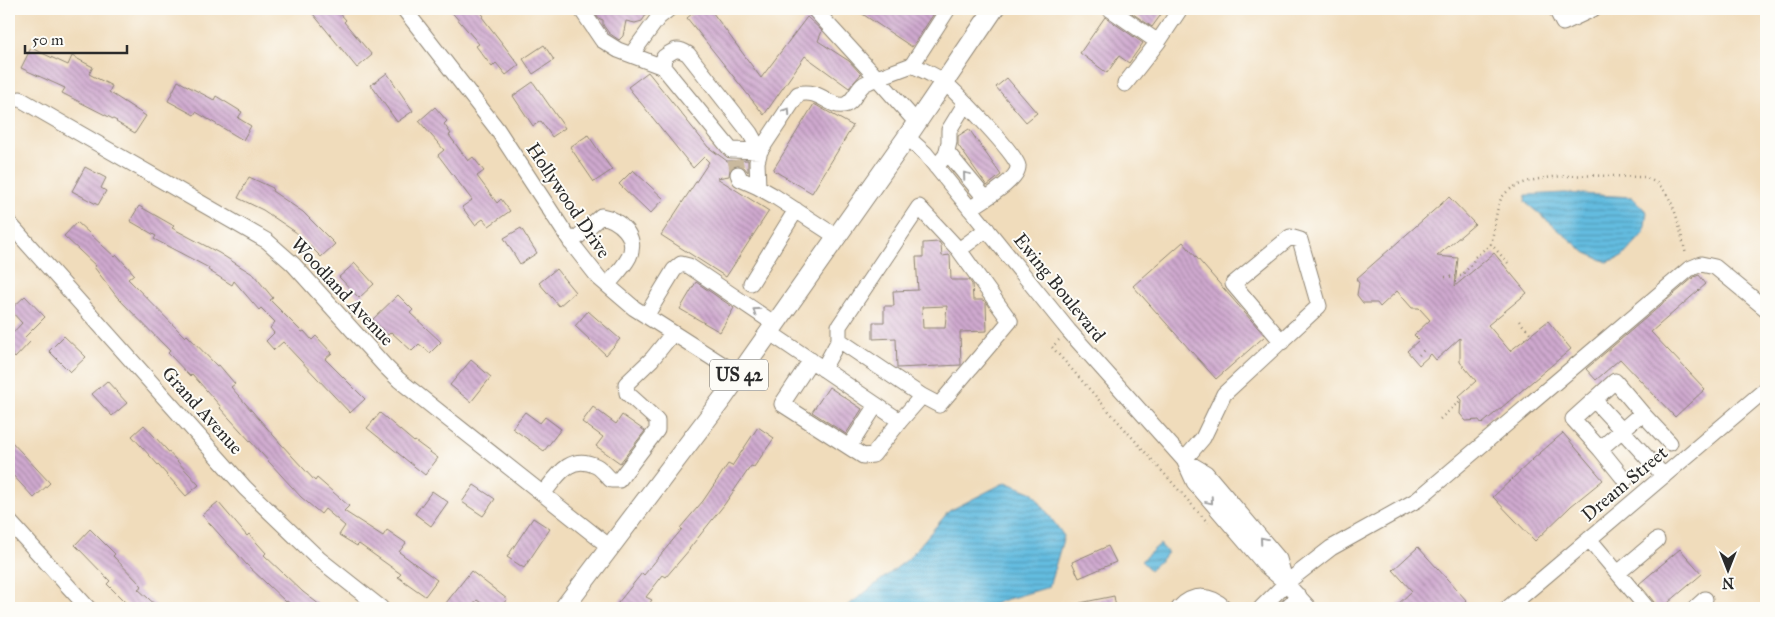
<svg xmlns="http://www.w3.org/2000/svg" width="1775" height="617" font-family="'IM FELL Great Primer',serif">
<style>
.water{fill:url(#water-rules);stroke:#477486}
.building{fill:url(#building-back-hatch);fill-rule:evenodd}
.lines{fill:none;stroke-linecap:round;stroke-linejoin:round}
.minor-tunnel{stroke:#c9b99e;stroke-width:15;stroke-dasharray:15 8;stroke-linecap:butt}
.minor-casing{stroke:#8e8473;stroke-width:17}
.major-casing{stroke:#8e8473;stroke-width:21}
.path{stroke:#8e8473;stroke-width:2.5;stroke-dasharray:1 4;stroke-linecap:butt}
.minor{stroke:#fff;stroke-width:15}
.major{stroke:#fff;stroke-width:19}
.oneway{stroke:#a0a0a0}
.labels{text-anchor:middle;stroke-width:4;stroke-linejoin:round;paint-order:stroke}
.shield{fill:#fdfcf7;stroke:#6a6a68;stroke-width:1}
.shield-label{font-size:18px;font-weight:bold;fill:#2b2b2b}
.street-label{font-size:19px;fill:#2b2b2b;stroke:#fdfcf7}
</style>
<defs>
<pattern id="water-rules" width="6" height="5" patternUnits="userSpaceOnUse" patternTransform="scale(1.25)"><rect width="6" height="5" fill="#63bce0"/><path d="M0 2.5h6" fill="none" stroke="#5299b6"/></pattern>
<pattern id="building-back-hatch" width="6" height="6" patternUnits="userSpaceOnUse" patternTransform="scale(1.25)"><rect width="6" height="6" fill="#cfa9cf"/><path d="M-1 5l2 2M0 0l6 6M5-1l2 2" fill="none" stroke="#a88aa8"/></pattern>
</defs>
<rect width="100%" height="100%" fill="#fdfcf7"/>
<filter id="ink" filterUnits="userSpaceOnUse"><feTurbulence type="fractalNoise" baseFrequency=".02" numOctaves="2"/><feDisplacementMap in="SourceGraphic" scale="10" xChannelSelector="R" yChannelSelector="G"/><feConvolveMatrix kernelMatrix="1 2 1 2 8 2 1 2 1" color-interpolation-filters="sRGB"/></filter>
<filter id="wash" filterUnits="userSpaceOnUse"><feTurbulence type="fractalNoise" baseFrequency=".0096" numOctaves="4" result="noise"/><feDisplacementMap in="SourceGraphic" scale="20" xChannelSelector="R" yChannelSelector="G"/><feGaussianBlur stdDeviation="1.12" result="paint"/><feColorMatrix in="noise" values="0 0 0 0 0 0 0 0 0 0 0 0 0 0 0 0 0 1.4 0 .05"/><feComposite in="paint" operator="in"/></filter>
<g filter="url(#wash)">
<rect width="100%" height="100%" fill="#f0dcbb"/>
<path class="water" d="M 1565,193 L 1632,197 L 1647,212 L 1644,233 L 1622,257 L 1607,262 L 1586,253 L 1525,202 L 1526,195 Z
M 1006,482 L 1033,493 L 1064,536 L 1049,587 L 1001,601 L 986,608 L 845,608 L 908,559 L 949,511 Z
M 1160,544 L 1168,553 L 1150,570 L 1141,561 Z"/>
<g id="blocks">
<path class="building" d="M 309,9 L 336,9 L 346,20 L 344,22 L 372,55 L 357,68 Z
M 449,9 L 478,9 L 484,16 L 482,17 L 519,65 L 506,75 L 496,63 L 492,67 L 476,46 L 479,44 Z
M 592,9 L 647,9 L 646,15 L 642,21 L 635,23 L 626,21 L 623,36 L 619,40 L 609,33 L 603,25 L 603,20 L 598,18 Z
M 698,9 L 710,9 L 761,78 L 807,17 L 822,31 L 818,41 L 849,61 L 861,74 L 849,88 L 805,56 L 764,115 L 687,18 Z
M 855,9 L 937,9 L 912,47 Z
M 1126,9 L 1165,9 L 1152,27 Z
M 1105,17 L 1143,43 L 1129,63 L 1119,56 L 1107,73 L 1080,53 Z
M 544,45 L 554,60 L 533,74 L 523,59 Z
M 31,48 L 68,65 L 72,56 L 93,67 L 89,74 L 112,86 L 109,92 L 146,116 L 135,133 L 116,122 L 117,121 L 62,93 L 65,88 L 21,68 Z
M 648,72 L 708,147 L 727,161 L 748,160 L 748,172 L 743,166 L 735,165 L 730,169 L 729,176 L 717,178 L 769,211 L 726,277 L 661,235 L 709,162 L 704,157 L 693,168 L 628,87 Z
M 387,73 L 413,111 L 397,122 L 371,85 Z
M 1007,78 L 1037,113 L 1026,122 L 996,87 Z
M 178,81 L 214,100 L 216,96 L 242,112 L 238,118 L 251,126 L 243,140 L 196,112 L 194,115 L 168,101 Z
M 533,82 L 565,128 L 552,137 L 541,121 L 533,126 L 513,96 Z
M 814,104 L 853,126 L 812,193 L 773,170 Z
M 435,107 L 447,121 L 444,124 L 451,134 L 449,135 L 468,161 L 473,157 L 484,171 L 477,176 L 497,203 L 501,199 L 510,211 L 489,226 L 483,219 L 475,225 L 462,207 L 472,200 L 438,155 L 444,150 L 419,121 Z
M 969,129 L 1001,175 L 987,186 L 958,145 L 958,136 Z
M 588,135 L 612,170 L 594,182 L 570,147 Z
M 85,167 L 106,178 L 101,188 L 106,191 L 98,205 L 72,191 Z
M 633,170 L 664,199 L 650,214 L 619,184 Z
M 249,177 L 273,188 L 272,191 L 303,212 L 335,244 L 321,257 L 297,233 L 263,210 L 238,198 Z
M 1449,197 L 1475,224 L 1437,256 L 1458,258 L 1455,286 L 1494,253 L 1527,293 L 1488,325 L 1510,351 L 1548,321 L 1571,349 L 1482,424 L 1479,420 L 1466,421 L 1460,414 L 1461,400 L 1458,397 L 1476,381 L 1460,362 L 1460,338 L 1436,360 L 1431,354 L 1419,365 L 1407,351 L 1419,340 L 1414,335 L 1430,320 L 1419,308 L 1412,308 L 1397,291 L 1380,307 L 1377,303 L 1363,303 L 1357,295 L 1359,283 L 1356,279 Z
M 139,206 L 174,226 L 172,228 L 219,253 L 254,275 L 273,298 L 270,300 L 302,332 L 304,331 L 312,340 L 316,336 L 332,353 L 325,359 L 365,399 L 350,413 L 283,342 L 274,350 L 266,341 L 274,333 L 270,328 L 275,322 L 261,308 L 259,310 L 234,281 L 232,285 L 208,270 L 209,268 L 154,239 L 156,236 L 130,221 Z
M 77,222 L 115,257 L 117,255 L 134,274 L 128,279 L 185,337 L 187,335 L 217,366 L 219,365 L 235,384 L 231,387 L 281,444 L 315,481 L 317,478 L 349,506 L 344,511 L 383,536 L 387,530 L 406,543 L 399,552 L 437,580 L 425,596 L 398,577 L 401,574 L 359,544 L 357,546 L 339,535 L 345,526 L 325,509 L 321,514 L 301,497 L 220,408 L 221,407 L 192,374 L 190,376 L 168,353 L 170,351 L 117,297 L 94,267 L 96,266 L 64,236 Z
M 521,228 L 537,253 L 520,264 L 504,238 Z
M 939,242 L 941,245 L 942,256 L 950,255 L 951,280 L 969,280 L 972,284 L 973,300 L 983,300 L 986,303 L 987,331 L 960,332 L 961,365 L 897,368 L 896,338 L 873,339 L 873,322 L 884,322 L 884,306 L 894,306 L 893,291 L 918,290 L 916,257 L 923,257 L 923,243 ZM 947,306 L 945,328 L 923,328 L 922,307 Z
M 1183,242 L 1265,336 L 1216,379 L 1133,286 Z
M 355,263 L 374,284 L 359,298 L 339,277 Z
M 556,269 L 575,292 L 559,306 L 539,283 Z
M 1699,275 L 1706,284 L 1651,332 L 1705,389 L 1675,417 L 1620,359 L 1596,380 L 1586,369 L 1694,277 Z
M 696,282 L 734,308 L 720,332 L 680,309 Z
M 398,295 L 413,310 L 410,313 L 441,342 L 430,353 L 419,344 L 412,351 L 391,332 L 388,335 L 372,320 Z
M 25,296 L 45,317 L 25,337 L 30,342 L 15,358 L 9,351 L 9,337 L 22,323 L 10,310 Z
M 588,311 L 620,339 L 606,355 L 575,326 Z
M 64,336 L 86,357 L 70,372 L 49,351 Z
M 471,360 L 491,377 L 471,402 L 450,385 Z
M 107,381 L 127,403 L 112,416 L 92,394 Z
M 829,387 L 862,409 L 846,434 L 812,412 Z
M 593,407 L 616,424 L 622,415 L 645,431 L 620,463 L 596,446 L 603,437 L 582,422 Z
M 525,412 L 540,423 L 545,417 L 561,429 L 544,451 L 512,428 Z
M 380,413 L 414,442 L 415,441 L 438,458 L 425,475 L 367,428 Z
M 144,425 L 199,485 L 186,496 L 132,436 Z
M 758,427 L 774,438 L 754,467 L 751,466 L 724,505 L 689,549 L 690,549 L 666,577 L 663,575 L 646,597 L 652,600 L 646,608 L 614,608 L 642,573 L 644,575 L 682,529 L 680,528 L 703,501 L 728,464 L 732,466 Z
M 1563,433 L 1603,480 L 1571,506 L 1535,541 L 1493,497 L 1533,459 Z
M 9,439 L 50,483 L 34,498 L 9,471 Z
M 474,485 L 495,499 L 483,516 L 462,502 Z
M 432,491 L 448,502 L 431,526 L 415,514 Z
M 218,502 L 247,536 L 249,534 L 266,553 L 264,555 L 303,592 L 324,608 L 296,608 L 287,601 L 286,602 L 247,565 L 202,515 Z
M 533,518 L 550,529 L 524,568 L 507,557 Z
M 90,529 L 115,554 L 113,556 L 142,586 L 138,589 L 159,608 L 131,608 L 107,584 L 110,581 L 75,545 Z
M 1108,546 L 1116,562 L 1079,578 L 1072,562 Z
M 1418,547 L 1467,601 L 1459,608 L 1394,608 L 1412,591 L 1393,570 Z
M 1680,549 L 1702,574 L 1662,608 L 1657,608 L 1654,602 L 1639,584 Z
M 471,571 L 507,599 L 500,608 L 488,608 L 477,600 L 471,608 L 442,608 Z
M 1114,596 L 1116,608 L 1080,608 L 1080,603 Z"/>
</g>
</g>
<g filter="url(#ink)">
<use href="#blocks" fill-opacity="0" stroke="#8e8473" stroke-width="1"/>
<g class="lines">
<path class="minor-tunnel" d="M 735,160 L 738,174"/>
<g class="minor-casing">
<path id="minor" d="M 404,9 L 497,129 L 573,245 L 599,278 L 634,308 L 739,375
M 581,9 L 602,40 L 618,50 L 663,67
M 814,9 L 877,78 L 912,65
M 948,9 L 912,65 C 922,70 936,75 945,83 C 956,92 1018,156 1018,166 C 1019,180 981,201 970,209
M 1110,9 L 1158,42
M 1556,9 L 1563,23 L 1593,9
M 631,55 L 658,18 L 669,9
M 1125,84 L 1158,42 L 1180,9
M 20,99 L 267,241 L 293,264 L 384,365 L 399,380 L 611,548
M 907,137 L 925,153 L 1069,331 L 1184,460 L 1194,482 L 1266,566 L 1286,583 L 1309,608
M 947,152 L 985,198
M 936,167 L 946,155 L 949,142 L 949,130 L 965,104
M 738,174 L 740,179 L 758,187
M 9,223 L 245,488 L 319,559 L 381,608
M 837,237 L 774,196 L 758,187 L 757,162 L 760,151 L 750,133 L 688,54 C 677,47 674,50 664,57 L 663,67 L 731,150 L 760,151 L 798,94 C 820,88 829,108 844,105 C 853,103 856,91 863,85 C 867,82 873,80 877,78 L 917,123
M 571,243 L 601,216 C 619,219 639,237 629,257 C 624,267 614,277 607,285
M 959,250 L 987,229
M 751,283 L 796,210
M 646,316 L 674,270 L 681,264 L 689,266 L 775,324
M 769,332 L 900,421 L 922,396
M 811,360 L 782,404 L 863,456 L 873,455 L 900,421
M 823,369 L 839,340 L 839,326 L 919,207 L 959,250 L 1010,321 L 939,405 L 922,396 L 839,340
M 1594,400 L 1573,419 L 1600,449 L 1642,413 L 1670,443
M 1642,413 L 1615,381 L 1594,400 L 1664,476
M 849,447 L 876,405
M 1600,449 L 1625,480
M 1184,460 L 1203,438 L 1224,394 L 1319,306 L 1300,240 L 1290,237 L 1233,284 L 1282,342
M 1184,460 L 1206,473 L 1279,559 L 1286,583
M 543,494 C 557,476 570,453 596,466 C 602,469 607,476 611,480 L 619,480 L 657,430 L 657,420 L 627,393 L 626,384 L 652,359 L 673,333
M 9,521 L 88,608
M 1589,539 L 1647,608
M 1618,573 L 1657,540
M 1179,608 C 1193,593 1211,594 1225,608
M 1261,608 L 1286,583 L 1331,548 L 1417,500 L 1689,269 L 1701,264 L 1715,267 L 1766,309
M 1286,608 L 1299,596
M 1508,608 L 1766,389
M 1695,608 L 1705,599"/>
</g>
<g class="major-casing">
<path id="major" d="M 564,608 L 723,398 L 907,137 L 994,9"/>
</g>
<path class="path" d="M 1508,263 L 1491,244 C 1494,233 1496,208 1501,199 C 1519,167 1611,177 1644,177 C 1648,179 1654,181 1658,184 C 1676,199 1680,233 1686,254
M 1445,277 L 1461,276 L 1472,264 L 1475,257 L 1491,244
M 1519,321 L 1531,334
M 1059,340 L 1052,347 L 1208,523
M 1419,355 L 1426,348
M 1440,419 L 1461,400"/>
<use href="#minor" class="minor"/>
<use href="#major" class="major"/>
</g>
<defs><path id="oneway-chevron" d="M-2-3.5L2.5 0L-2 3.5" fill="none" stroke-width="1.6" stroke-linecap="round" stroke-linejoin="round" transform="scale(1.25)"/></defs>
<g class="oneway">
<use href="#oneway-chevron" transform="translate(787 111) rotate(-57)"/>
<use href="#oneway-chevron" transform="translate(966 175) rotate(-130)"/>
<use href="#oneway-chevron" transform="translate(756 311) rotate(-146)"/>
<use href="#oneway-chevron" transform="translate(1210 501) rotate(50)"/>
<use href="#oneway-chevron" transform="translate(1263 540) rotate(-130)"/>
</g>
</g>
<g class="labels">
<rect class="shield" x="710" y="359.5" width="58" height="31" rx="4"/>
<g class="shield-label">
<text x="739" y="381">US 42</text>
</g>
<g class="street-label">
<text transform="translate(569 200) rotate(56)" y="7">Hollywood Drive</text>
<text transform="translate(1060 287) rotate(51)" y="7">Ewing Boulevard</text>
<text transform="translate(343 291) rotate(47)" y="7">Woodland Avenue</text>
<text transform="translate(203 410) rotate(48)" y="7">Grand Avenue</text>
<text transform="translate(1624 483) rotate(-40)" y="7">Dream Street</text>
</g>
</g>
<rect width="1775" height="617" fill="none" stroke="#fdfcf7" stroke-width="30"/>
<g transform="translate(1728 570) rotate(180)" stroke="#fdfcf7" stroke-width="4" paint-order="stroke">
<path d="M0-4L9 19L0 12L-9 19Z" fill="#2b2b2b"/>
<text y="-8" font-size="14" font-weight="bold" text-anchor="middle" fill="#2b2b2b">N</text>
</g>
<path d="M25 45v8h102v-8" fill="none" stroke="#2b2b2b" stroke-width="2.5"/>
<text x="32" y="45" font-size="15" fill="#2b2b2b" stroke="#fdfcf7" stroke-width="4" paint-order="stroke">50 m</text>
</svg>
